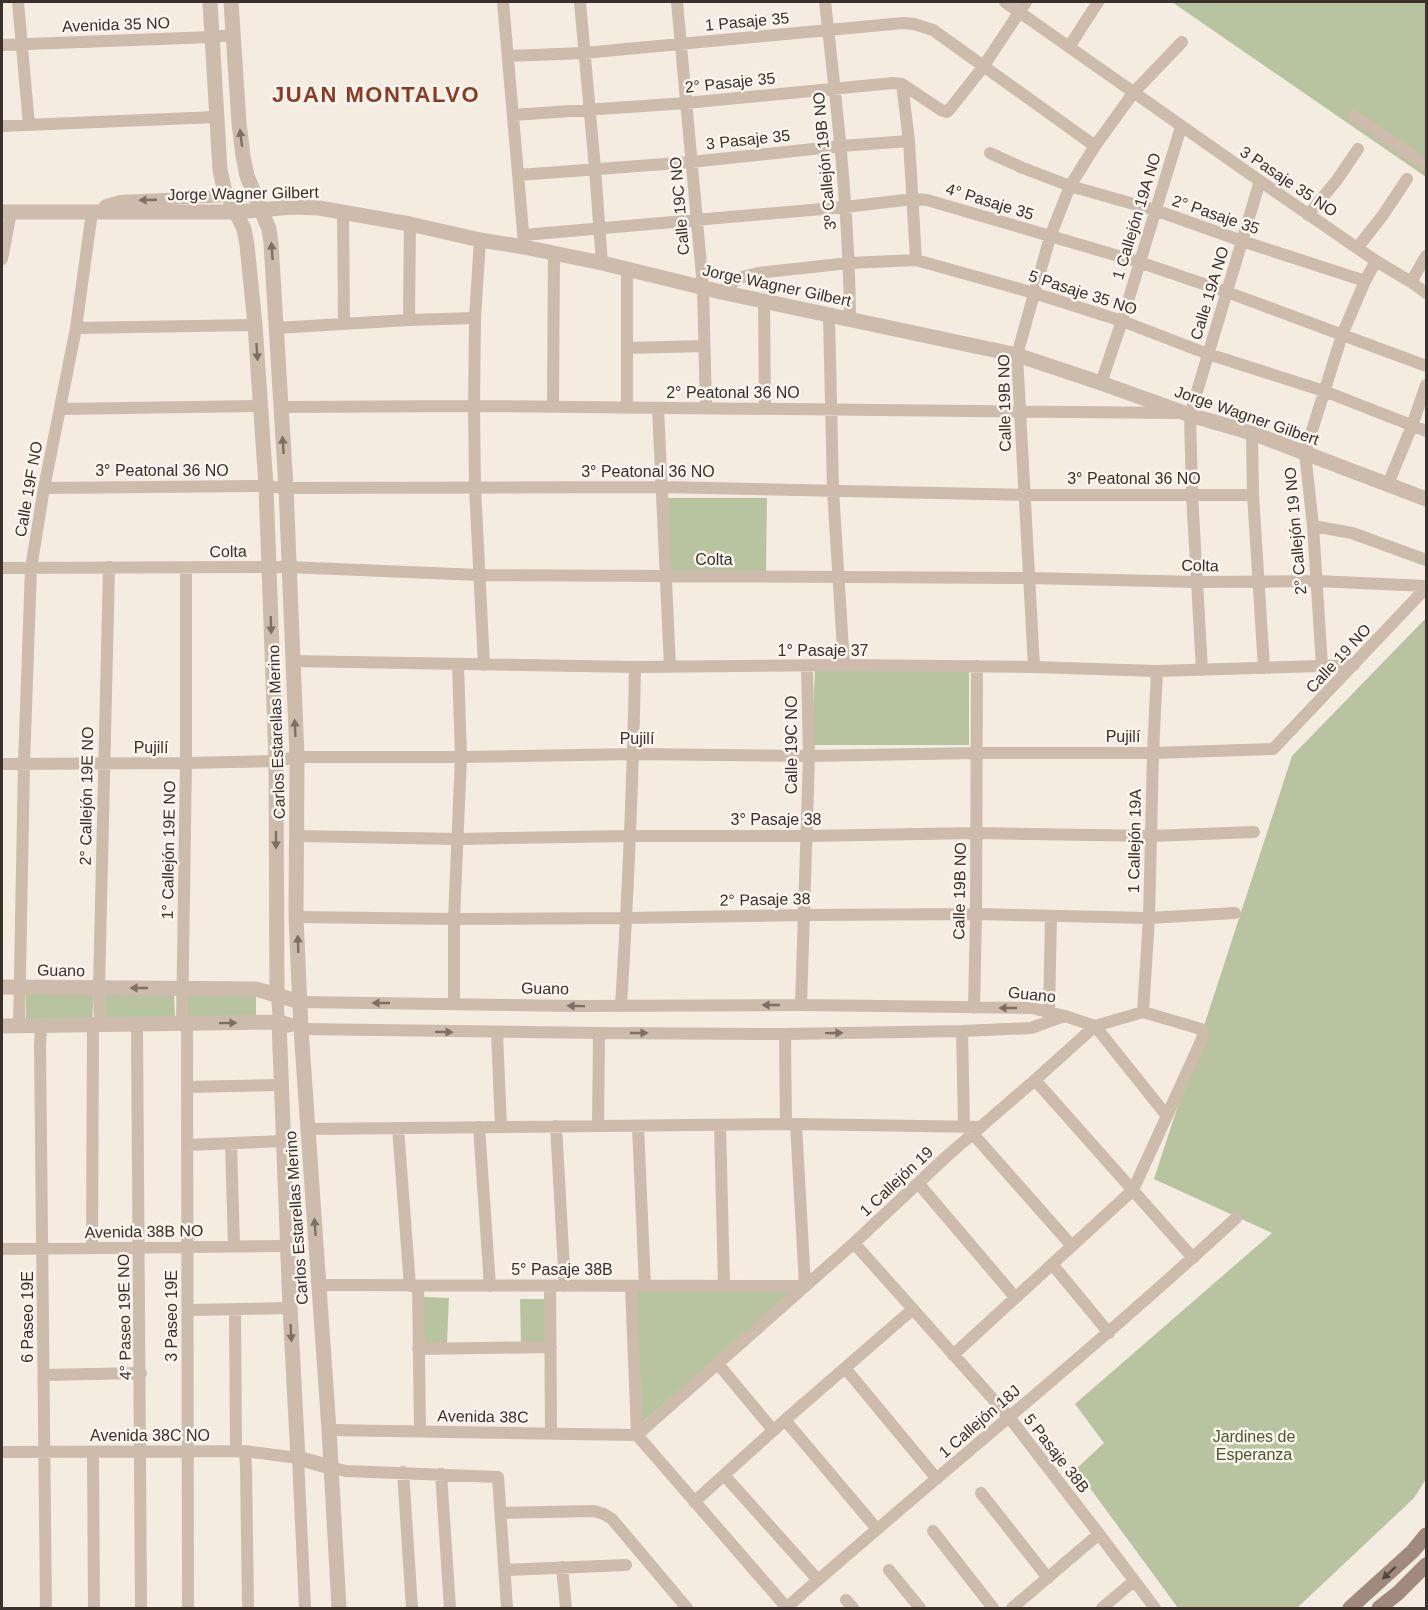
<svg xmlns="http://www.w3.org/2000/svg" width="1428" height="1610" font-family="Arial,sans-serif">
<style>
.green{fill:#b8c4a0}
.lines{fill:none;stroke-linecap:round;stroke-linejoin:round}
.minor{stroke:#cdbbac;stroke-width:12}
.tertiary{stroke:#cdbbac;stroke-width:15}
.secondary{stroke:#a18a7d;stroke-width:15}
.oneway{fill:#7d6f65}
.oneway2{fill:#544640}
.labels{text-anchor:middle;stroke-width:5;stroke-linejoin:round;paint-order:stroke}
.street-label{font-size:16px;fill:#3b302b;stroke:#fbf5ee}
.park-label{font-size:16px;fill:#4a5a2e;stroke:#fbf5ee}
.district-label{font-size:22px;font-weight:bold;letter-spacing:1.5px;fill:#8c3b22;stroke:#fbf5ee}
</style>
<rect width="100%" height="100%" fill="#f4ebe1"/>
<path class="green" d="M 1172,2 L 1426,2 L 1426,177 Z
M 668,498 L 767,498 L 766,571 L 670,571 Z
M 1426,618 L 1426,1479 L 1414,1498 L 1297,1608 L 1178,1608 L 1076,1469 L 1104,1443 L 1075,1404 L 1272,1233 L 1154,1179 L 1292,756 Z
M 815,668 L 969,669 L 969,745 L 812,745 Z
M 94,993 L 92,1021 L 26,1022 L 26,994 Z
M 104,993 L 174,993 L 175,1017 L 104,1017 Z
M 256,994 L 256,1016 L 186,1017 L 186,995 Z
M 634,1290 L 796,1290 L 639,1425 Z
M 424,1297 L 449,1298 L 447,1343 L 422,1344 Z
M 520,1299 L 545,1299 L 545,1344 L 521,1345 Z"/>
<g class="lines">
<path class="minor" d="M 18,2 L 29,125
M 503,2 L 524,243
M 580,2 L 595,169 L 602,263
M 677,2 L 703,287 L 706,408
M 825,2 C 837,107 849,212 850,319
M 1005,2 L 1260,181 L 1376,261 L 1411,282 L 1426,293
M 2,45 L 212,37 L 232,35
M 1069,47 L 1098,2
M 508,56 L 584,53 L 903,23 L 914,24 L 933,30 L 1095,146
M 902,84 L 909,141 L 916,260
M 513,115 L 686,103 L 893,83 L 902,84 L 941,110 L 947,112 L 950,109 L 983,67 L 1026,2
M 1354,116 L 1426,165
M 2,126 L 216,117
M 990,153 L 1023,168 L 1070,186 L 1155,210 L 1242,241 L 1365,281
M 519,175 L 691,162 L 841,146 L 909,141
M 343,211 L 344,324
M 100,212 L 106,205 L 120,201 L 254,195
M 1308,215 L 1337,180 L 1358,149
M 524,235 L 845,207 L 913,199 L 927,200 L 1139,262 L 1227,292 L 1426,366
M 480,240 L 475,318 L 474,406 L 475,488 L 484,665
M 1358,247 L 1383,215 L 1407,179
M 2,259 L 11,212
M 627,269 L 627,408
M 1411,282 L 1426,256
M 721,292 L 739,278 L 758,273 L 849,263 L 916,260 L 1034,293 L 1122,321 L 1208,354 L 1324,391 L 1426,431
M 764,301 L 765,409
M 829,315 L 833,490 L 844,665
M 409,320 L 410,224
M 76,328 L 255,325
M 276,328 L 409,320 L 475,318
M 627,348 L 704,346
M 1101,383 L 1122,321 L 1181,127
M 281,407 L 474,406 L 1178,413
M 553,407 L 554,253
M 658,408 L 670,667
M 60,409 L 261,406
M 1252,433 L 1253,495 L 1264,668
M 1388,484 L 1412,426 L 1426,385
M 44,488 L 266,486 L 286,488 L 662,487 L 1024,495 L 1253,495
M 1313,526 L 1352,533 L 1426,560
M 2,568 L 288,567 L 479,575 L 1029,578 L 1198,582 L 1317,581 L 1426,586
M 292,661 L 635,667 L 844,665 L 1034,667 L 1157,671 L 1354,665
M 1322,666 L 1313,526 L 1305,453 L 1342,335 L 1365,281 L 1376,261
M 1034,667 L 1017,355 L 1050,237 L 1070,186 L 1095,146 L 1134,92 L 1182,42
M 1202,670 L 1192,494 L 1190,415 L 1260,181
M 2,764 L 186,763 L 276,761 L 297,757 L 461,757 L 634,754 L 809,756 L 976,753 L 1153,753 L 1273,749 L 1426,588
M 297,836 L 458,839 L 629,836 L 806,836 L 976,833 L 1151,836 L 1254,832
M 296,917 L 454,919 L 627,918 L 803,915 L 976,914 L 1149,918 L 1235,913
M 277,995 L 279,1022
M 300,1002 L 577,1006 L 801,1005 L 1032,1008 L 1065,1016 L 1095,1026 L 1167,1116
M 454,1004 L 454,919 L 461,757 L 458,665
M 801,1005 L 809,756 L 807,666
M 621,1006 C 628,893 633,780 635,667
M 974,1008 L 976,914 L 977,666
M 1049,1012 L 1051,916
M 1143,1012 L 1149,918 L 1153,753 L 1157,671
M 182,1024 L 186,763 L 186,568
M 187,1024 L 188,1608
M 41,1025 L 40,1046 L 46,1608
M 100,1025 L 99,988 L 109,567
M 137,1025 L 141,1608
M 19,1026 L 24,764 L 31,568 L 44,488 L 76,328 L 92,212
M 301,1029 L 599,1033 L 785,1034 L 962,1031 L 1031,1028 L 1064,1016
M 962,1031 L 964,1126
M 497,1033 L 501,1127
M 785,1034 L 786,1124
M 1035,1080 L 1193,1258
M 187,1087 L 281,1085
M 796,1124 L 805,1286
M 720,1125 L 724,1286
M 556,1126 L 565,1286
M 598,1126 L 599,1033
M 638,1126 L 645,1286
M 479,1127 L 490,1286
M 398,1128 L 410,1286
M 308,1129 L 796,1124 L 981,1127
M 973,1134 L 1072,1246
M 231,1143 L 234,1246
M 187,1145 L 283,1141
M 918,1183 L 1015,1297
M 854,1243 L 1009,1417 L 1099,1534 L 1155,1608
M 92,1248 L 93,1025
M 2,1249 L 288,1246
M 1052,1264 L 1109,1333
M 318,1285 L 805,1286
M 418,1286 L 420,1431
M 550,1286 L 551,1433
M 631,1286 L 637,1435 L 787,1608
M 188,1310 L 290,1308
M 235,1310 L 236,1451
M 418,1349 L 551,1347
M 718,1364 L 773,1430
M 845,1368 L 937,1479
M 44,1375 L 141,1373
M 785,1420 L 877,1529
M 329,1430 L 637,1435 L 854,1243 L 947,1156 L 1035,1080 L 1095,1026 L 1143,1012 L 1201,1029 L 1203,1033 L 1202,1039 L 1133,1190 L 953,1355
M 245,1451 L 246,1467 L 248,1608
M 2,1452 L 245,1451 L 298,1458 L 305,1608
M 93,1452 L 94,1608
M 330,1467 L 346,1471 L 498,1477 L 507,1608
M 403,1472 L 412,1608
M 441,1474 L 450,1608
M 724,1475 L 818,1580
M 981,1493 L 1048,1578
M 694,1502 L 785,1420 L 913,1309
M 501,1513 L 594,1511 L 604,1514 L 612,1519 L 687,1608
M 933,1531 L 993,1608
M 562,1567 L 566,1608
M 505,1570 L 626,1565
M 889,1570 L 920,1608
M 846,1600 L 853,1608
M 786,1608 C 935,1477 1090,1353 1236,1218
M 1012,1608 L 1099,1534
M 1102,1608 L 1134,1581"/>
<path class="tertiary" d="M 210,2 L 220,170 L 224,188 L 244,229 L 247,245 L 255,325 L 266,486 L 276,761 L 277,995
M 231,2 L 239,123 L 243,156 L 247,176 L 269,229 L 271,243 L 286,488 L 297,757 L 296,917 L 301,1029 L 329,1430 L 339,1608
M 2,212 L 237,212 L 292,207 L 319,208 L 410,224 L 480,240 L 524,247 L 602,263 L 721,292 L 1017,355 L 1101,383 L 1190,415 L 1252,433 L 1426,499
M 2,987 L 256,989 L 300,1002
M 279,1022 L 290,1308 L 298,1458 L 330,1467
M 2,1026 L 279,1022 L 289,1025"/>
<path class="secondary" d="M 1350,1608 L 1413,1551 L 1426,1535
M 1379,1608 L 1398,1593 L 1426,1565"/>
</g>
<defs><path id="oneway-solid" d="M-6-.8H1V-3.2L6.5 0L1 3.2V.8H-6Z" transform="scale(1.5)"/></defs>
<g class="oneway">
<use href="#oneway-solid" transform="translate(241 138) rotate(-97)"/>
<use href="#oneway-solid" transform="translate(148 200) rotate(178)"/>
<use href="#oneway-solid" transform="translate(272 251) rotate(-94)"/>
<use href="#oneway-solid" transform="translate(257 352) rotate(86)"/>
<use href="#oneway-solid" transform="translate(283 445) rotate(-94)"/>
<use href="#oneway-solid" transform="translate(271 625) rotate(88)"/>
<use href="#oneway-solid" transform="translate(295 728) rotate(-93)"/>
<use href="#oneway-solid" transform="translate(276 840) rotate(90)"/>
<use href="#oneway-solid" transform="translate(298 944) rotate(-92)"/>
<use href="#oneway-solid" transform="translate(139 988) rotate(-180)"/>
<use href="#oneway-solid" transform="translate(381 1003) rotate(-180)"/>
<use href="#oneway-solid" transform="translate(771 1005) rotate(180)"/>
<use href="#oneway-solid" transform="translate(576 1006) rotate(-179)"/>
<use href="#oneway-solid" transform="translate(1008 1008) rotate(-180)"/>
<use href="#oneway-solid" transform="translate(228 1023) rotate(-1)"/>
<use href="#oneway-solid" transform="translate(444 1032) rotate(1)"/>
<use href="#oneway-solid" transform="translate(639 1033)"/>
<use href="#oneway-solid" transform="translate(834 1033) rotate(-1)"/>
<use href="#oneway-solid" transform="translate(315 1227) rotate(-94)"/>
<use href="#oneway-solid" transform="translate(291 1333) rotate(87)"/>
</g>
<use class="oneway2" href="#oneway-solid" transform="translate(1389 1573) rotate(137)"/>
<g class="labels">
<g class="street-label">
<text transform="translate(747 21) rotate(-5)" y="6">1 Pasaje 35</text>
<text transform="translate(116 24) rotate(-2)" y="6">Avenida 35 NO</text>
<text transform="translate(730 82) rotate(-6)" y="6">2° Pasaje 35</text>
<text transform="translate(748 139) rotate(-6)" y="6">3 Pasaje 35</text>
<text transform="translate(824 161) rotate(-95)" y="6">3º Callejón 19B NO</text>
<text transform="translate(1289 181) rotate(34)" y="6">3 Pasaje 35 NO</text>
<text transform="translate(243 193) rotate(-1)" y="6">Jorge Wagner Gilbert</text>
<text transform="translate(990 201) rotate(17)" y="6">4° Pasaje 35</text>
<text transform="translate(679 206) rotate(-95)" y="6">Calle 19C NO</text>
<text transform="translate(1216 214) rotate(19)" y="6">2° Pasaje 35</text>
<text transform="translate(1136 216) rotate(-73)" y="6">1 Callejón 19A NO</text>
<text transform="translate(777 285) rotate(12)" y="6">Jorge Wagner Gilbert</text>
<text transform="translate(1083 292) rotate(18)" y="6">5 Pasaje 35 NO</text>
<text transform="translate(1209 293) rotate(-73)" y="6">Calle 19A NO</text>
<text x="733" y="398">2° Peatonal 36 NO</text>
<text transform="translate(1004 403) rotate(-91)" y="6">Calle 19B NO</text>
<text transform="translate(1247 415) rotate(19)" y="6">Jorge Wagner Gilbert</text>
<text x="162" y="476">3° Peatonal 36 NO</text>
<text x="648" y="477">3° Peatonal 36 NO</text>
<text x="1134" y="484">3° Peatonal 36 NO</text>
<text transform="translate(28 489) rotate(-80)" y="6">Calle 19F NO</text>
<text transform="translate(1295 531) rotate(-95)" y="6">2° Callejón 19 NO</text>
<text transform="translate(228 551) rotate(-1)" y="6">Colta</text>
<text x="714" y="565">Colta</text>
<text transform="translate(1200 565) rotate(1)" y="6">Colta</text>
<text x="823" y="656">1° Pasaje 37</text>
<text transform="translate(1338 658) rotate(-47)" y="6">Calle 19 NO</text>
<text transform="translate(276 732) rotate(-92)" y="6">Carlos Estarellas Merino</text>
<text x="1123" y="742">Pujilí</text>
<text x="637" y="744">Pujilí</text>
<text transform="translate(791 745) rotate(-90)" y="6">Calle 19C NO</text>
<text x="151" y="753">Pujilí</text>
<text transform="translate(86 796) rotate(-89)" y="6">2° Callejón 19E NO</text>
<text x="776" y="825">3° Pasaje 38</text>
<text transform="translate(1134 841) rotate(-89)" y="6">1 Callejón 19A</text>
<text transform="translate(168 850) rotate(-89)" y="6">1° Callejón 19E NO</text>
<text transform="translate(959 891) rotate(-89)" y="6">Calle 19B NO</text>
<text transform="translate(765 899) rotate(-1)" y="6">2° Pasaje 38</text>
<text transform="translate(61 970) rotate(1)" y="6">Guano</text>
<text transform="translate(545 988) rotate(1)" y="6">Guano</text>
<text transform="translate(1032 994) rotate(6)" y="6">Guano</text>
<text transform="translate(896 1181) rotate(-43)" y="6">1 Callejón 19</text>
<text transform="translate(296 1218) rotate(-94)" y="6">Carlos Estarellas Merino</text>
<text transform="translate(144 1231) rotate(-1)" y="6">Avenida 38B NO</text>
<text x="562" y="1275">5° Pasaje 38B</text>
<text transform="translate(171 1316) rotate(-90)" y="6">3 Paseo 19E</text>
<text transform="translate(27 1317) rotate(-90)" y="6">6 Paseo 19E</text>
<text transform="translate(124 1317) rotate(-91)" y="6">4° Paseo 19E NO</text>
<text transform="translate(483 1416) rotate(1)" y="6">Avenida 38C</text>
<text transform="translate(979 1421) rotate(-41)" y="6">1 Callejón 18J</text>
<text x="150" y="1441">Avenida 38C NO</text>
<text transform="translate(1057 1453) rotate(52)" y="6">5 Pasaje 38B</text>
</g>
<g class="park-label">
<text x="1254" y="1442">Jardines de<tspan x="1254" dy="18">Esperanza</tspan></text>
</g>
<g class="district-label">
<text x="376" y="102">JUAN MONTALVO</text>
</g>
</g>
<rect width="1428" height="1610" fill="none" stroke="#3b302b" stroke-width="6"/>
</svg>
